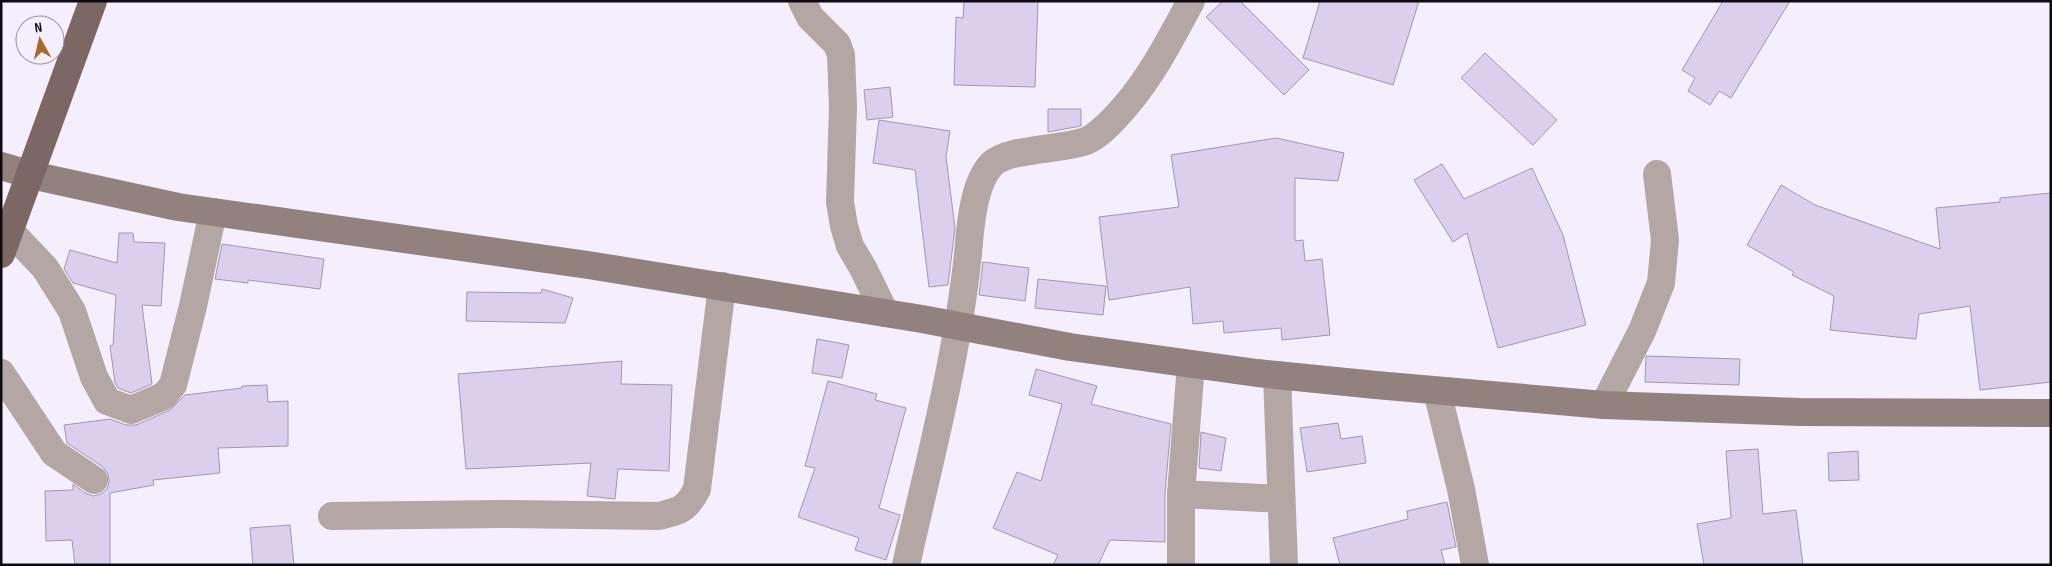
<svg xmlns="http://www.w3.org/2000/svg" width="2052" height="566" font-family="'Sofia Sans Condensed',sans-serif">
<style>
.building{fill:#dccfed;stroke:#a097ac}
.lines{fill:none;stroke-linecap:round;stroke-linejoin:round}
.minor{stroke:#b3a6a3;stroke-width:28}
.secondary{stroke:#93817d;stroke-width:28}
.primary{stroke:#7d6763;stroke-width:28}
</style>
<rect width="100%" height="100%" fill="#f5effd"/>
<path class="building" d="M 964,1 L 1038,1 L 1035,87 L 954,85 L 956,17 L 963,18 Z
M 1223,1 L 1240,1 L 1309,70 L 1284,95 L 1206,17 Z
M 1320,1 L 1419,1 L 1393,85 L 1303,58 Z
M 1723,1 L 1790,1 L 1731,98 L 1719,91 L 1710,105 L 1688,91 L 1695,78 L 1682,70 Z
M 1485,53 L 1557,120 L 1533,145 L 1461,78 Z
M 890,87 L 893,117 L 867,120 L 864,90 Z
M 1048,109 L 1081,109 L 1081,126 L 1048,132 Z
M 879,120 L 950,131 L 946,157 L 955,228 L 948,285 L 929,287 L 915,170 L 873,163 Z
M 1276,138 L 1344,153 L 1338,181 L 1295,178 L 1295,241 L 1303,240 L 1305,261 L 1322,259 L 1330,335 L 1282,340 L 1281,328 L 1224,333 L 1223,321 L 1193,324 L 1190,287 L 1109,300 L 1099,217 L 1179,207 L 1171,155 Z
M 1442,164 L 1464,199 L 1532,168 L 1563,235 L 1586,325 L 1498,348 L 1467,233 L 1453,242 L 1414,180 Z
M 1781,185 L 1815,205 L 1940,249 L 1936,208 L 2000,202 L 2000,198 L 2051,193 L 2051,382 L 1980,390 L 1970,306 L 1919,314 L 1916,339 L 1830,330 L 1834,296 L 1792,275 L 1794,272 L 1747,245 Z
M 119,233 L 133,233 L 134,242 L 165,243 L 161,306 L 142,305 L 152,384 L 131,393 L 118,388 L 115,383 L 110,346 L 113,345 L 116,295 L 73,283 L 64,269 L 70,250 L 117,263 Z
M 222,244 L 324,259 L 320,289 L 248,280 L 248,283 L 215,279 Z
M 983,262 L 1029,268 L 1025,301 L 979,295 Z
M 1038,279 L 1106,286 L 1103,315 L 1035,308 Z
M 542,289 L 573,298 L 565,323 L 466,321 L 467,292 L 541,293 Z
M 817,339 L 849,345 L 842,378 L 812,373 Z
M 1646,356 L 1740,359 L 1739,385 L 1645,382 Z
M 622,361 L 621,384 L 672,385 L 669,471 L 618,469 L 615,499 L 587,496 L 591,463 L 466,469 L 458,374 Z
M 1036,369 L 1097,386 L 1091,404 L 1171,424 L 1165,493 L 1165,542 L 1110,540 L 1098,565 L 1053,565 L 1058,555 L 993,528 L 1017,472 L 1041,481 L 1062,404 L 1029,395 Z
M 828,381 L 877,394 L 875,400 L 906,408 L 879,508 L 900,515 L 886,560 L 855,550 L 859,538 L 798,517 L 815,468 L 805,466 Z
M 267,385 L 268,402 L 288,401 L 288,446 L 218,448 L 220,473 L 153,480 L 154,485 L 110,493 L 110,565 L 75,565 L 72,540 L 46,541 L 45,491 L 73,490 L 73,484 L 85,493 L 93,496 L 101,494 L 107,489 L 109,482 L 108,474 L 103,467 L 67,443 L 64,425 L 110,419 L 126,425 L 136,425 L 170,410 L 185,395 L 242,388 L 242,386 Z
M 1338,423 L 1341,439 L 1362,436 L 1366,463 L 1307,472 L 1300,428 Z
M 1201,432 L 1226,438 L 1221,471 L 1199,468 Z
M 1758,449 L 1763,514 L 1796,510 L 1803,565 L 1704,565 L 1697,524 L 1731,518 L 1726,451 Z
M 1858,451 L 1859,480 L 1829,481 L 1828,453 Z
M 1447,502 L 1456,547 L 1441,550 L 1445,565 L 1340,565 L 1333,538 L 1408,519 L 1407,511 Z
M 290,525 L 294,565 L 253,565 L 250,528 Z"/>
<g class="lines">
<path class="minor" d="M 802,1 L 810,17 L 837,44 L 841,55 L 843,107 L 840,202 L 844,226 L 850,246 L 863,268 L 885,313
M 10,231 L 45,268 L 72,311 L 94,377 L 107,401 L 131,410 L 164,396 L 173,385 L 193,306 L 213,212
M 1,373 L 54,453 L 94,480
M 1277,375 L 1284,565
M 1437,391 L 1461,489 L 1475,565
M 1604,405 L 1642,331 L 1661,283 L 1665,240 L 1657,174
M 1181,494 L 1281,499
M 332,516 L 501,514 L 659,516 C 680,511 687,509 697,489 L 722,286
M 906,565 C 929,462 957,359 968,254 C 970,229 973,183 992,164 C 1009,148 1061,150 1086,141 C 1096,137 1105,128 1113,120 C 1148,84 1167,45 1191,1
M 1181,565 L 1181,494 L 1191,364"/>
<path class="secondary" d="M 1,166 L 31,175 L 178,207 L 588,265 L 922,319 L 1070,347 L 1257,373 L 1376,385 L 1604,405 L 1800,412 L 2051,413"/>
<path class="primary" d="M 1,254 L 93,1"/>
</g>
<rect width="2052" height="566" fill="none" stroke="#0e0a12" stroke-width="5"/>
<g transform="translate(40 40) rotate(352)"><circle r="24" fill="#f5effd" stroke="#99939f"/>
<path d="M0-4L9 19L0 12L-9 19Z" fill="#a66a2c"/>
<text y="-8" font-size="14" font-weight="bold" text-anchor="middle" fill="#0e0a12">N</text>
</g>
</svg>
